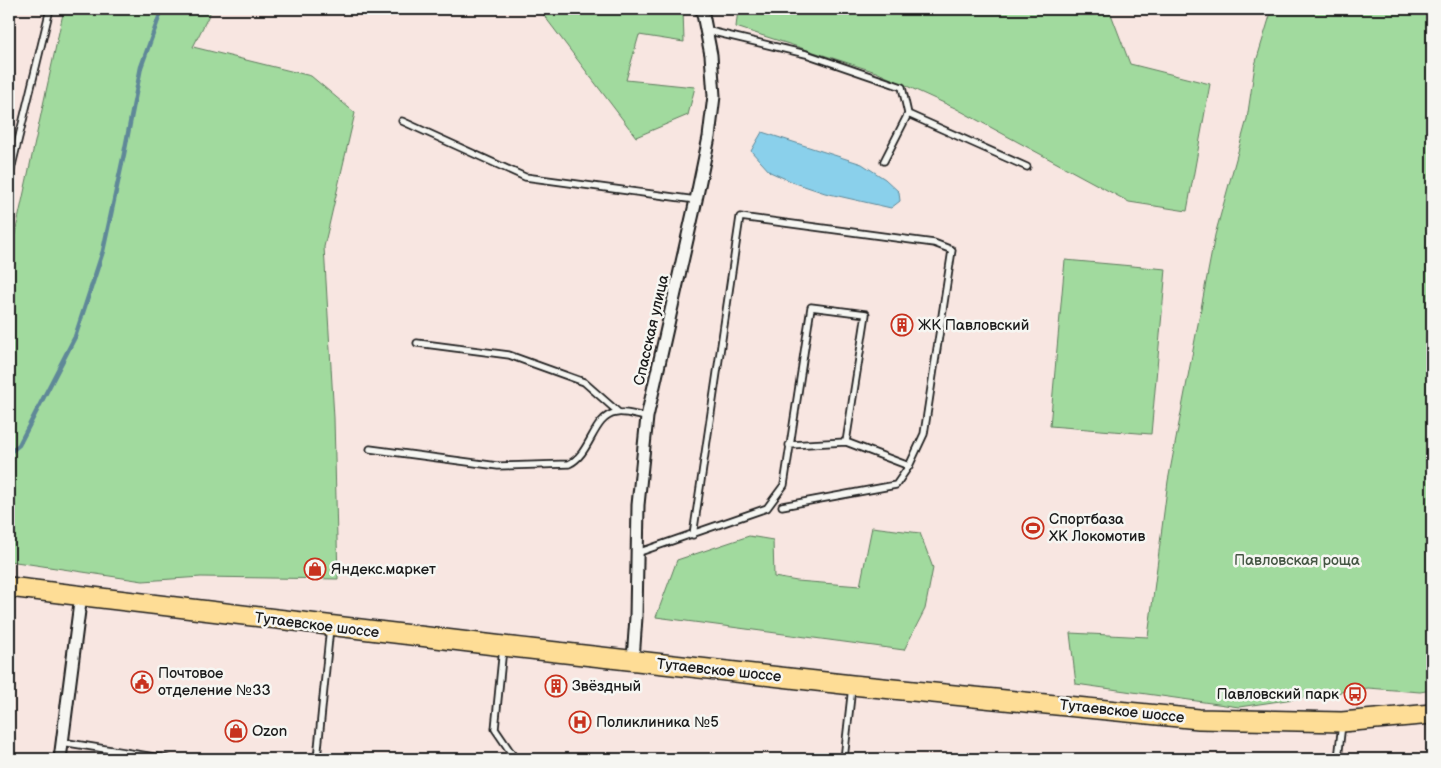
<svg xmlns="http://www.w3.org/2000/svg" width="1441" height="768" font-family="'Balsamiq Sans',sans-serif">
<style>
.green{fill:#a1da9e;stroke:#5e7b5d}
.water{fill:#8ad0eb;stroke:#5e8898}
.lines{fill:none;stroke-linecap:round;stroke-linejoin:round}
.stream{stroke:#5e8898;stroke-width:4.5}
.lane-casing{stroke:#1c1c1c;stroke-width:9}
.street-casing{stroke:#1c1c1c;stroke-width:15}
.primary-casing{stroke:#1c1c1c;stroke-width:22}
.lane{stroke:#f6f6f2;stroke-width:5.5}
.street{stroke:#f6f6f2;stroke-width:11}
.primary{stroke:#fedd96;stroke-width:19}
.labels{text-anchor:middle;stroke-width:5;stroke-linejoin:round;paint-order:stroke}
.poi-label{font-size:15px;fill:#1c1c1c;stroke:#f6f6f2;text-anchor:start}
.street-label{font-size:15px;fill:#1c1c1c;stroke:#f6f6f2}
.park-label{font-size:15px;fill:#445543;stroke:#f6f6f2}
</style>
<rect width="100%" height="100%" fill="#f8e6e1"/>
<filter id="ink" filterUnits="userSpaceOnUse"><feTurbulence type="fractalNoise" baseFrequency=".02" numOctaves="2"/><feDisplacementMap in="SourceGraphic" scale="10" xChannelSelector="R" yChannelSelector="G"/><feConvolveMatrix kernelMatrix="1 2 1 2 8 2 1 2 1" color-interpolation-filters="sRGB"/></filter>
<g filter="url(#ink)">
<path class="green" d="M 64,9 L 212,9 L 193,47 L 311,76 L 355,113 L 324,247 L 334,418 L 338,579 L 201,577 L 143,581 L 9,561 L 9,261 Z
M 539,9 L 683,9 L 684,42 L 639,35 L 626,80 L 695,87 L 688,115 L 636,137 Z
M 738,9 L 1081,9 L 1111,14 L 1130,64 L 1210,84 L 1187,211 L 1129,202 L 955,108 L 876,72 L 736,27 Z
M 1272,9 L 1432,9 L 1432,690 L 1420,692 L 1368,688 L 1239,707 L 1076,684 L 1070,633 L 1148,637 L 1168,481 L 1215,235 L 1247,119 L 1255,65 Z
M 1065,260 L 1166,269 L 1151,434 L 1050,426 Z
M 872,527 L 920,533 L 933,568 L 925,609 L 904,650 L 656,617 L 677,560 L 749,536 L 773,540 L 774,577 L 797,581 L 860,586 Z"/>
<path class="water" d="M 762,132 L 862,164 L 885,179 L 899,192 L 900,201 L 891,208 L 825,193 L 795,183 L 770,172 L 751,151 Z"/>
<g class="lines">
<path class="stream" d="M 9,453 L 19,445 L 75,337 L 103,251 L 124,154 L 141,67 L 162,9"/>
<g class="lane-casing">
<path id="lane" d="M 705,30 L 806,54 L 902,87 L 908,114 L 1027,167
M 402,121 L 525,177 L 696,200
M 884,161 L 908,114
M 9,178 L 50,9
M 417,343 L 509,355 L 584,382 L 618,412
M 846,442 L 909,466
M 370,449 L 498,466 L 569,464 C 591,454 593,416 616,413 C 625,411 637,416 647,417
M 693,535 L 740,217 L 934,243 L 952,250 L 924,434 L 909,466 L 896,485 L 782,506
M 637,553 L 767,508 L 784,485 L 811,307 L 866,314 L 846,442 L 789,445
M 503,648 L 495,729 L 512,754 L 512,759
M 62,742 L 167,759
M 317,759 L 330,627
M 844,759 L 852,687
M 1338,759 L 1342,724"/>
</g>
<g class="street-casing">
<path id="street" d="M 633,660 L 636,617 L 638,505 L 647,417 L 696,200 L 709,137 L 714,96 L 711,55 L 702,9
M 60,759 L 81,595"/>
</g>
<g class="primary-casing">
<path id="primary" d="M 9,587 L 503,646 L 852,685 L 1199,719 L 1342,722 L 1432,714"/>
</g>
<use href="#lane" class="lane"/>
<use href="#street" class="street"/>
<use href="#primary" class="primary"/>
</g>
</g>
<defs>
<g id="building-ring" transform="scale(1.125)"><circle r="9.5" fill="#f6f6f2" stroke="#c8321e" stroke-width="1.5"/><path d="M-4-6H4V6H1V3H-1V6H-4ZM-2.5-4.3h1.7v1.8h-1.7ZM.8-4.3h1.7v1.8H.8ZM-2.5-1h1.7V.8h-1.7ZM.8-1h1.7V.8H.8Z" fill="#c8321e"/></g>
<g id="stadium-ring" transform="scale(1.125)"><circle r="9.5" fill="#f6f6f2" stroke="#c8321e" stroke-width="1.5"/><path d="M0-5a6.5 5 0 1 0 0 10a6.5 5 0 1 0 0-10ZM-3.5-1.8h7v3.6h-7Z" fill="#c8321e"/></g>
<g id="shop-ring" transform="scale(1.125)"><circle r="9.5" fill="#f6f6f2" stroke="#c8321e" stroke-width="1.5"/><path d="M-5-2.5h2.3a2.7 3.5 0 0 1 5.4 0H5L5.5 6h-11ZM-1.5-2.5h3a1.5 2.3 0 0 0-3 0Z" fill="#c8321e"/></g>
<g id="civic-ring" transform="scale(1.125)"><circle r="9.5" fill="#f6f6f2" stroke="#c8321e" stroke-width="1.5"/><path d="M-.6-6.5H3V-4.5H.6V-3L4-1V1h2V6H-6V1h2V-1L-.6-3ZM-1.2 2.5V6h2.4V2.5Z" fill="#c8321e"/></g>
<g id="bus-ring" transform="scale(1.125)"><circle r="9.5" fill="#f6f6f2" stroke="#c8321e" stroke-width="1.5"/><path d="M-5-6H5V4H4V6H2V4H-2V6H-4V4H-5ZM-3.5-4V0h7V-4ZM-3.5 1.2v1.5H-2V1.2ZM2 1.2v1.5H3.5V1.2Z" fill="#c8321e"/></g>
<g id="hospital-ring" transform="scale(1.125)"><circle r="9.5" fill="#f6f6f2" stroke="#c8321e" stroke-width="1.5"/><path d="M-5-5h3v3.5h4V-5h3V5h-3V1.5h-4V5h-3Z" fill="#c8321e"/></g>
</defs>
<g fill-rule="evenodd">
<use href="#building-ring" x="902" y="325"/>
<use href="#stadium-ring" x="1033" y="528"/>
<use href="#shop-ring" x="315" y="569"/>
<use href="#civic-ring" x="142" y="682"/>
<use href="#building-ring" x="556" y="686"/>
<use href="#bus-ring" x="1355" y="694"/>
<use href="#hospital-ring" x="580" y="722"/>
<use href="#shop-ring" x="236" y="731"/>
</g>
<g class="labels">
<g class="poi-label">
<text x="918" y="330">ЖК Павловский</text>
<text x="1049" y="524">Спортбаза<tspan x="1049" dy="17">ХК Локомотив</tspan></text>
<text x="331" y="574">Яндекс.маркет</text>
<text x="158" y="678">Почтовое<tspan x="158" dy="17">отделение №33</tspan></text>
<text x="572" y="691">Звёздный</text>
<text x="1339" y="699" text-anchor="end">Павловский парк</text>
<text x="596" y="727">Поликлиника №5</text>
<text x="252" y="736">Ozon</text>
</g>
<g class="street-label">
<text transform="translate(651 330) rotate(-77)" y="5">Спасская улица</text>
<text transform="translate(317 625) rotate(7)" y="5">Тутаевское шоссе</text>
<text transform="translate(719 670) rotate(6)" y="5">Тутаевское шоссе</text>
<text transform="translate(1122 711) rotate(6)" y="5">Тутаевское шоссе</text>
</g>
<g class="park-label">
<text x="1297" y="565">Павловская роща</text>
</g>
</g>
<rect width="1441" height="768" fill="none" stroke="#f6f6f2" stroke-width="30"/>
<rect x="15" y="15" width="1411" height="738" fill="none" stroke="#1c1c1c" stroke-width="2" filter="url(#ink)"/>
</svg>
